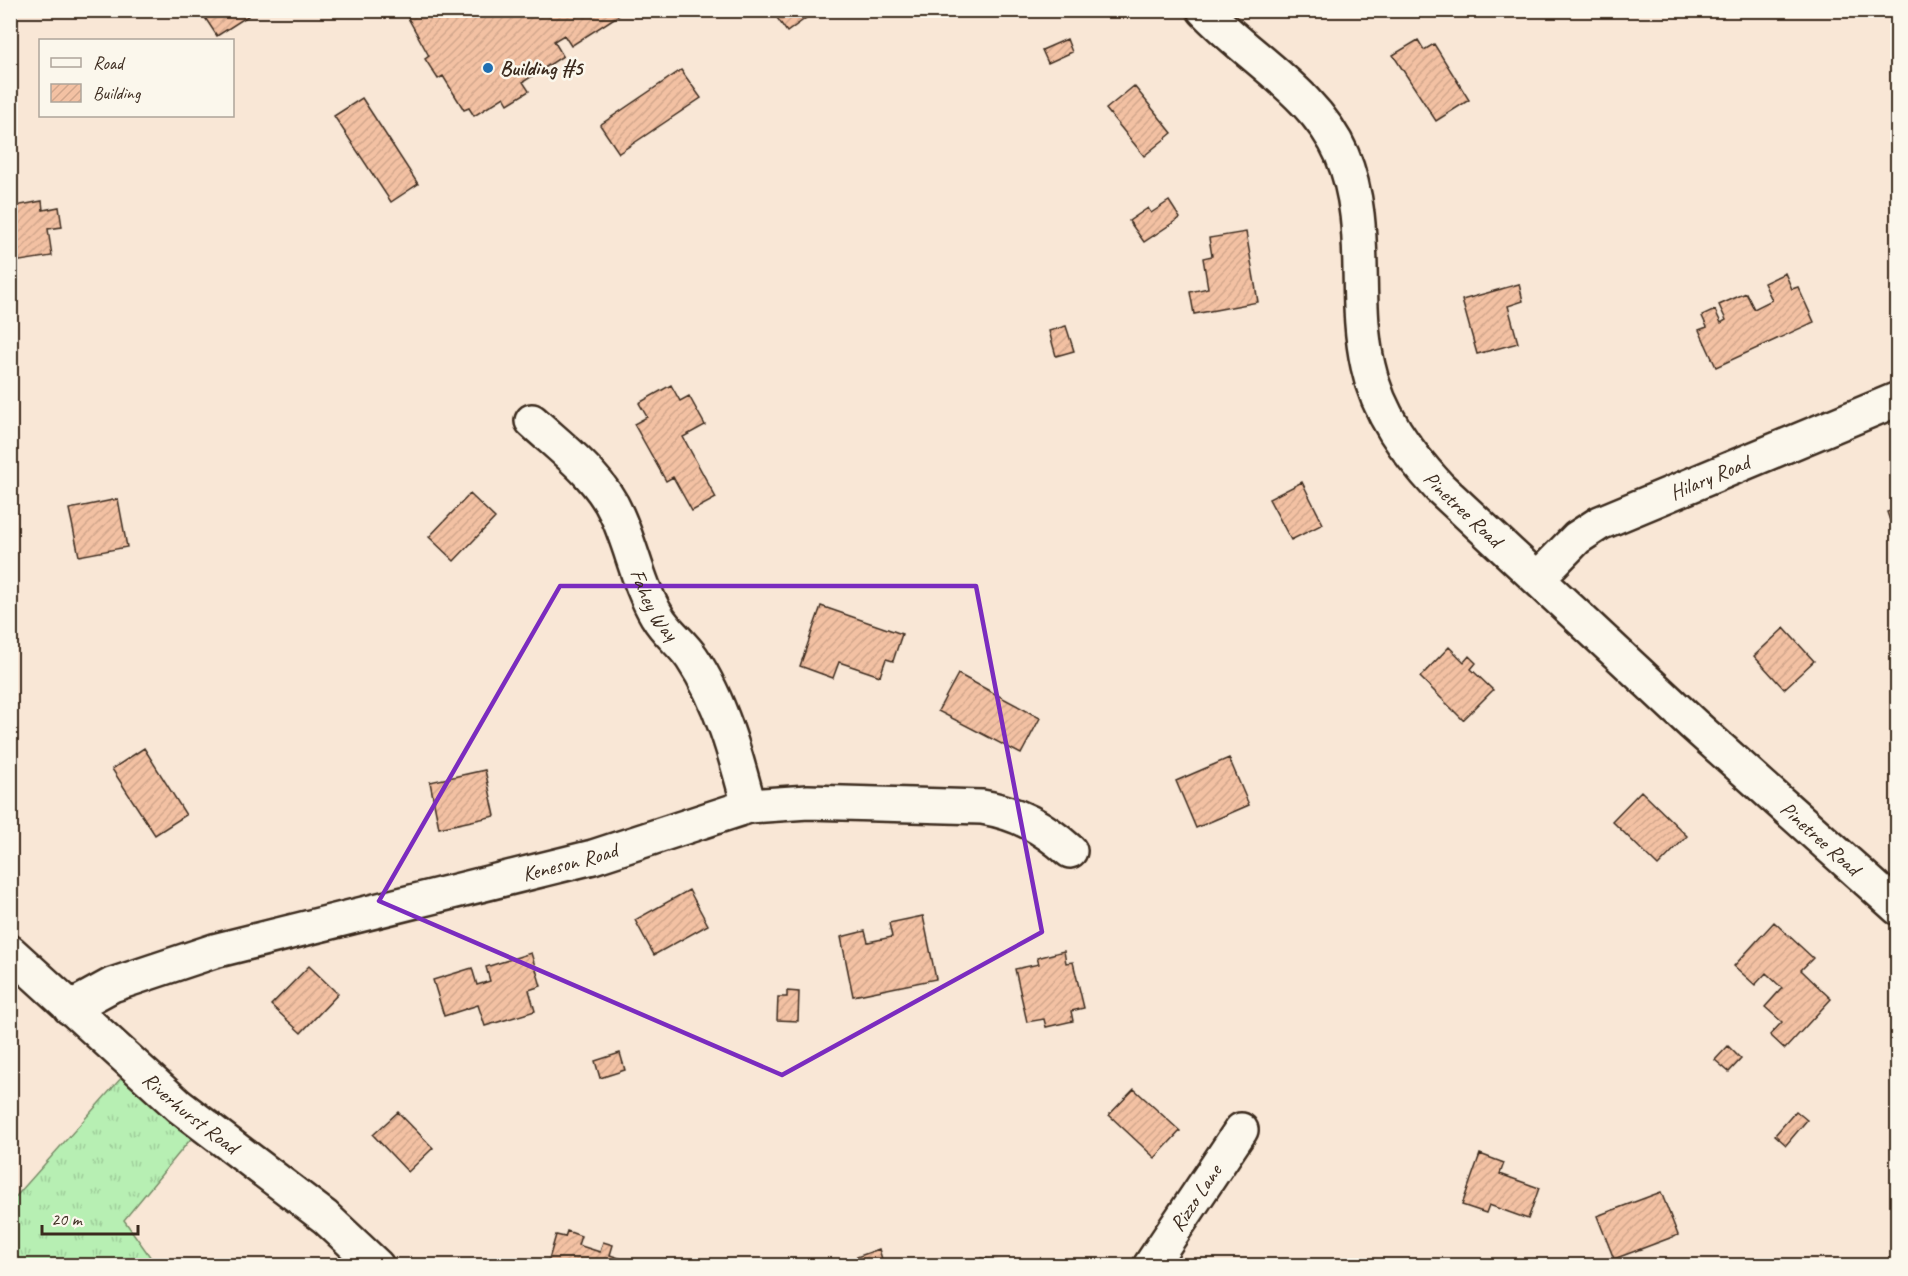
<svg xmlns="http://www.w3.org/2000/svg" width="1908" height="1276" font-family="Caveat,sans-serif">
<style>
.grass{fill:url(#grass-tufts);stroke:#798c68;stroke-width:1.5}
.building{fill:url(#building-hatch);stroke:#3b2a1e;stroke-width:1.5}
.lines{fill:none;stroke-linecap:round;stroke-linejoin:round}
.street-casing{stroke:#3b2a1e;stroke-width:38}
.street{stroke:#fbf7ec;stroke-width:33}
.marked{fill:none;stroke:#7b2cbf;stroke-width:4.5;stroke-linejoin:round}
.poi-dot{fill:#1f6fb2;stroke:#fbf7ec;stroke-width:2}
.labels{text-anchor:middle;stroke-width:5;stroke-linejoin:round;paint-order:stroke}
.poi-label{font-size:21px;font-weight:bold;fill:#3b2a1e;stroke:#fbf7ec;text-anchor:start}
.street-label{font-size:21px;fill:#3b2a1e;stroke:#fbf7ec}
</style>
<defs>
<pattern id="grass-tufts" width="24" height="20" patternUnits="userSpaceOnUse" patternTransform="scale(1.5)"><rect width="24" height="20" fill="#b7efb3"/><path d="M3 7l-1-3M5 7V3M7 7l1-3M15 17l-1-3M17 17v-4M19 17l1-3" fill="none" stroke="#9ecd9a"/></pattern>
<pattern id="building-hatch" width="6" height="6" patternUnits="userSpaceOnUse" patternTransform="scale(1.5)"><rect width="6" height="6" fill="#f3c1a3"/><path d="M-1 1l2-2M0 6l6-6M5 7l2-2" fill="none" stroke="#d1a68c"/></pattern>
</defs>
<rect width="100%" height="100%" fill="#f9e7d6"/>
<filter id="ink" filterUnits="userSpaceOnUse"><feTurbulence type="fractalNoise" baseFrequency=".0167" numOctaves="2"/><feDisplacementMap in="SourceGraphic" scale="12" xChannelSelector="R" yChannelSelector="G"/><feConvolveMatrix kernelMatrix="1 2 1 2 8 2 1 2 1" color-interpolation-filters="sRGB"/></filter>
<g filter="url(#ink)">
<path class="grass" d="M 123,1076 L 194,1135 L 124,1220 L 156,1265 L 11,1266 L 11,1202 Z"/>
<path class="building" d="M 200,10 L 244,10 L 248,16 L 217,36 Z
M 418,10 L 627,10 L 571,46 L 564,35 L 554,41 L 563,56 L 523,82 L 529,91 L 508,104 L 504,97 L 474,116 L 469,108 L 464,110 L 443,76 L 438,79 L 425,59 L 429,56 L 407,16 Z
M 782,10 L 806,10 L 810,15 L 787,32 L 775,15 Z
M 1067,39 L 1072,52 L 1048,63 L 1042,50 Z
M 1418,40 L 1424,50 L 1434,44 L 1469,100 L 1436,121 L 1393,55 Z
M 681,70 L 701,98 L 619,153 L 600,125 Z
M 1134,86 L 1172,133 L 1144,156 L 1106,109 Z
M 362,98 L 418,184 L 391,202 L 334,116 Z
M 42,201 L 43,210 L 59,207 L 62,227 L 48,229 L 52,256 L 14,262 L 10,207 Z
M 1169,201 L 1180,218 L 1144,242 L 1129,221 L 1148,208 L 1151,213 Z
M 1246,232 L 1258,302 L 1194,314 L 1190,292 L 1208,288 L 1203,258 L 1212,256 L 1209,238 Z
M 1785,273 L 1792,289 L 1798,287 L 1814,322 L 1716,367 L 1699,330 L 1707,327 L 1702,316 L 1715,310 L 1721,323 L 1726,320 L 1719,305 L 1746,293 L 1754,309 L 1772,300 L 1764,283 Z
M 1519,284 L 1523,301 L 1508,306 L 1518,343 L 1477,354 L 1462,300 Z
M 1066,326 L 1074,351 L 1056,356 L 1049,331 Z
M 671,385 L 680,401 L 689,396 L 705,425 L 683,437 L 716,498 L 692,511 L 673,477 L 666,481 L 634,424 L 647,417 L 639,403 Z
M 1302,482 L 1323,524 L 1291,540 L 1269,499 Z
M 470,494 L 495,518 L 454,561 L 429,537 Z
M 118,499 L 127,547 L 79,556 L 69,509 Z
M 1898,509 L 1898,544 L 1887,512 Z
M 821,606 L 902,634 L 893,661 L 886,659 L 880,676 L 839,662 L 833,678 L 800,666 Z
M 1784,628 L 1814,661 L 1784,689 L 1754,656 Z
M 1449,647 L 1464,662 L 1469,656 L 1476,663 L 1471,669 L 1493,690 L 1463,720 L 1420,677 Z
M 958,674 L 1040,718 L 1021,754 L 938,711 Z
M 144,748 L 186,815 L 155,835 L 112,769 Z
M 1229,758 L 1249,805 L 1196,828 L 1176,781 Z
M 485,770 L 495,816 L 439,828 L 430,782 Z
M 1641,791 L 1687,836 L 1658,866 L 1612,821 Z
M 689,890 L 708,925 L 654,955 L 635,920 Z
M 923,916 L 936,979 L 853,996 L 841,937 L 865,931 L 868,942 L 892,937 L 889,923 Z
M 1774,922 L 1813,958 L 1801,970 L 1831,999 L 1785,1049 L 1770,1035 L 1782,1022 L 1765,1007 L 1782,988 L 1766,973 L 1755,985 L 1734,966 Z
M 1064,951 L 1066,963 L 1073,962 L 1084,1008 L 1071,1011 L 1073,1021 L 1046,1027 L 1044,1019 L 1027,1022 L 1015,969 L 1039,964 L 1037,958 Z
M 531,953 L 541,986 L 529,990 L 535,1011 L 485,1026 L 478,1005 L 444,1016 L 433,980 L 472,968 L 477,985 L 490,981 L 486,967 Z
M 309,966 L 338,994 L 301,1033 L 271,1005 Z
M 787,991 L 799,992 L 798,1021 L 777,1020 L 778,997 L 787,997 Z
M 1728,1046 L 1741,1059 L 1729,1072 L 1715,1060 Z
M 620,1053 L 625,1070 L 600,1078 L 595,1061 Z
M 1134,1089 L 1180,1131 L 1155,1158 L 1109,1115 Z
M 1796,1111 L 1807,1120 L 1786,1145 L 1775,1135 Z
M 398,1112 L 433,1148 L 408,1172 L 373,1135 Z
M 1480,1154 L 1504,1163 L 1500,1174 L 1539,1188 L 1528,1219 L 1489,1205 L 1486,1213 L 1462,1205 Z
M 1661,1192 L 1678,1235 L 1614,1259 L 1597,1216 Z
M 567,1231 L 581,1236 L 578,1245 L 600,1252 L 603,1242 L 613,1245 L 610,1255 L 643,1266 L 547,1266 L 556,1235 L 565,1237 Z
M 879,1249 L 884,1266 L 832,1266 Z
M 981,1258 L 1020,1266 L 980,1266 Z"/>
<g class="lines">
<g class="street-casing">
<g id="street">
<path id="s1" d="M 1204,10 C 1248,57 1316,94 1342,155 C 1371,223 1352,296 1368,366 C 1378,414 1407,452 1439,487 L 1694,725 L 1898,908"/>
<path id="s2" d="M 532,421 C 562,449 600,476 617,515 C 632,548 638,584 657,616 C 666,632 682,643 692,658 C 721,701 736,756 749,806"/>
<path id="s3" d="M 1538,578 L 1577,538 L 1600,523 L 1898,399"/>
<path id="s4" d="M 10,952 L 179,1106 L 325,1217 L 377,1266"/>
<path id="s5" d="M 70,1008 L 112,985 L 214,951 L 593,857 L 749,806 L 808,802 L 982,807 C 1018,813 1043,827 1070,851"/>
<path id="s6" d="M 1150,1266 L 1241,1130"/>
</g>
</g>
<use href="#street" class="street"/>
</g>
</g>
<path class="marked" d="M 560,586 L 976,586 L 1042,932 L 782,1075 L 379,901 Z"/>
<circle class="poi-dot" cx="488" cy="68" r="6"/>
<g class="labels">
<g class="poi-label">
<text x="500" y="75">Building #5</text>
</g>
<g class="street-label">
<text dy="7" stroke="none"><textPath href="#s3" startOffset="202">Hilary Road</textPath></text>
<text dy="7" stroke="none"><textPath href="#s1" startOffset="590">Pinetree Road</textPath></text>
<text dy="7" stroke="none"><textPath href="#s2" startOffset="225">Fahey Way</textPath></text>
<text dy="7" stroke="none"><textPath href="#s1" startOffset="1076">Pinetree Road</textPath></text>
<text dy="7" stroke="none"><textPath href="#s5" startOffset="522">Keneson Road</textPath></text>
<text dy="7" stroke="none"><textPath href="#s4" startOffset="242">Riverhurst Road</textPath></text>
<text dy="7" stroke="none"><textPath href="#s6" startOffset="82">Rizzo Lane</textPath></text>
</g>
</g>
<rect width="1908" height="1276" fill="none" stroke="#fbf7ec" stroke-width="36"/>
<rect x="18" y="18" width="1872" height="1240" fill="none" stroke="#3b2a1e" stroke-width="2" filter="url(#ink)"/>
<rect x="39" y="39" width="195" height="78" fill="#fbf7ec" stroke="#aea59a" stroke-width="1.5"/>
<rect x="51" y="58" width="30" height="9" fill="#fbf7ec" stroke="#aea59a" stroke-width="1.5"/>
<text x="93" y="69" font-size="18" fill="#3b2a1e">Road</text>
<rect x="51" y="84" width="30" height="18" fill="url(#building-hatch)" stroke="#aea59a" stroke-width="1.5"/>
<text x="93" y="99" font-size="18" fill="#3b2a1e">Building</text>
<path d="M42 1225v9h96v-9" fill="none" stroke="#3b2a1e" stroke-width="3"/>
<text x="51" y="1225" font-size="18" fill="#3b2a1e" stroke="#fbf7ec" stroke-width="4.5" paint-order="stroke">20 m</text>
</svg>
